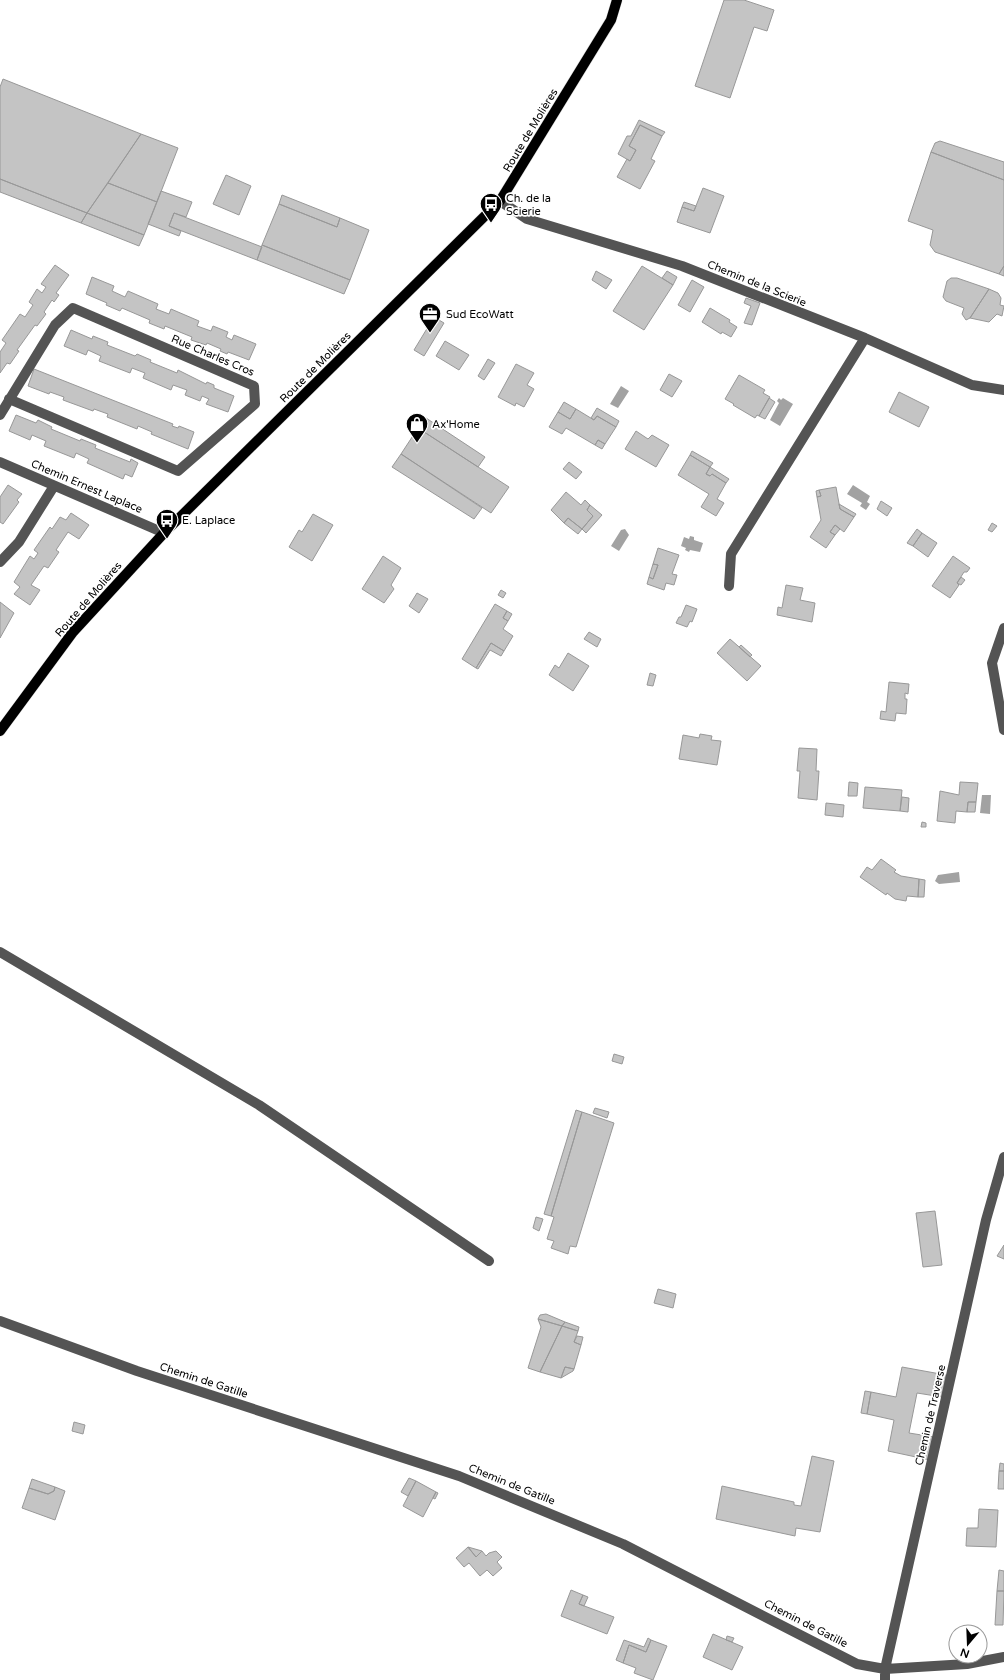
<svg xmlns="http://www.w3.org/2000/svg" width="1004" height="1680" font-family="'Varela Round',sans-serif">
<style>
.water{fill:#a2a2a2}
.building{fill:#c4c4c4;stroke:#989898}
.lines{fill:none;stroke-linecap:round;stroke-linejoin:round}
.major-casing{stroke:#dbdbdb;stroke-width:11}
.minor{stroke:#545454;stroke-width:10}
.major{stroke:#000;stroke-width:10}
.labels{text-anchor:middle;stroke-width:3.5;stroke-linejoin:round;paint-order:stroke}
.street-label{font-size:11px;fill:#000;stroke:#fff}
.poi-label{font-size:11px;fill:#000;stroke:#fff;text-anchor:start}
</style>
<rect width="100%" height="100%" fill="#fff"/>
<path class="water" d="M 621,386 L 629,391 L 618,408 L 610,404 Z
M 779,398 L 781,400 L 783,398 L 793,404 L 780,426 L 770,420 L 779,403 L 777,401 Z
M 853,485 L 870,496 L 867,502 L 870,504 L 866,510 L 860,506 L 862,503 L 847,494 Z
M 625,529 L 629,535 L 619,551 L 611,546 L 621,530 Z
M 690,536 L 694,537 L 694,540 L 703,543 L 700,552 L 690,550 L 689,552 L 685,550 L 686,548 L 681,546 L 684,537 L 689,539 Z
M 982,795 L 991,795 L 990,814 L 980,813 Z
M 959,872 L 960,882 L 939,884 L 935,881 L 938,875 Z"/>
<path class="building" d="M 724,0 L 744,0 L 774,10 L 767,31 L 754,27 L 730,98 L 695,86 Z
M 3,79 L 141,134 L 87,213 L 0,179 L 0,87 Z
M 639,120 L 665,132 L 662,136 L 640,125 L 629,146 L 636,150 L 630,161 L 618,154 L 627,136 L 631,136 Z
M 640,125 L 662,136 L 651,159 L 655,161 L 640,189 L 617,177 L 627,159 L 630,161 L 636,150 L 629,146 Z
M 141,134 L 178,148 L 157,202 L 108,183 Z
M 940,141 L 1004,162 L 1004,180 L 931,152 L 935,143 Z
M 931,152 L 1004,180 L 1004,266 L 999,274 L 935,252 L 930,245 L 933,230 L 908,221 Z
M 226,175 L 251,186 L 239,215 L 213,204 Z
M 0,179 L 87,213 L 81,223 L 0,192 Z
M 108,183 L 157,202 L 144,235 L 87,213 Z
M 703,188 L 724,196 L 710,233 L 677,222 L 682,207 L 694,211 Z
M 161,191 L 192,202 L 186,217 L 174,213 L 169,226 L 181,231 L 179,236 L 148,224 Z
M 282,195 L 340,218 L 337,227 L 279,204 Z
M 684,202 L 696,206 L 694,211 L 682,207 Z
M 279,204 L 337,227 L 340,218 L 369,230 L 350,280 L 262,245 Z
M 87,213 L 144,235 L 139,246 L 81,223 Z
M 174,213 L 262,247 L 257,260 L 169,226 Z
M 262,245 L 350,280 L 344,294 L 257,260 Z
M 55,265 L 69,275 L 56,293 L 59,295 L 54,302 L 52,300 L 44,312 L 46,314 L 37,326 L 35,325 L 17,350 L 19,351 L 10,364 L 7,363 L 0,373 L 0,352 L 6,343 L 2,340 L 20,314 L 25,317 L 33,305 L 29,302 L 37,289 L 42,293 L 46,287 L 41,284 Z
M 642,266 L 673,285 L 644,330 L 613,311 Z
M 1004,266 L 1004,276 L 999,274 Z
M 596,271 L 612,280 L 606,289 L 592,280 Z
M 667,271 L 677,277 L 673,285 L 662,278 Z
M 92,277 L 114,286 L 112,291 L 125,297 L 128,291 L 158,304 L 156,309 L 169,314 L 171,309 L 199,321 L 197,326 L 211,331 L 213,326 L 228,332 L 226,337 L 232,340 L 234,335 L 256,344 L 249,360 L 228,352 L 227,354 L 220,351 L 221,349 L 207,343 L 206,345 L 191,340 L 192,337 L 165,326 L 164,329 L 149,323 L 150,320 L 122,308 L 120,311 L 106,305 L 107,303 L 86,294 Z
M 951,278 L 957,278 L 989,289 L 970,318 L 966,320 L 962,314 L 964,308 L 946,301 L 943,297 L 947,281 Z
M 692,280 L 704,287 L 690,312 L 678,305 Z
M 989,289 L 998,293 L 1001,298 L 1000,305 L 1004,306 L 1002,316 L 997,314 L 989,322 L 970,318 Z
M 746,298 L 760,303 L 752,325 L 744,323 L 751,306 L 744,303 Z
M 710,308 L 730,320 L 729,322 L 737,327 L 731,337 L 722,332 L 721,334 L 702,322 Z
M 434,317 L 444,323 L 424,356 L 414,350 Z
M 71,330 L 92,339 L 93,336 L 108,342 L 107,345 L 135,356 L 137,354 L 151,360 L 150,362 L 177,373 L 178,370 L 206,384 L 207,382 L 214,385 L 214,388 L 234,396 L 228,412 L 206,404 L 209,399 L 202,396 L 200,401 L 185,395 L 187,390 L 173,385 L 171,390 L 143,378 L 145,373 L 132,368 L 130,373 L 99,361 L 101,356 L 88,350 L 86,355 L 64,346 Z
M 445,341 L 469,355 L 459,370 L 436,356 Z
M 488,359 L 495,363 L 484,380 L 478,376 Z
M 516,364 L 534,373 L 527,385 L 534,389 L 524,407 L 516,403 L 515,406 L 498,397 Z
M 34,369 L 173,424 L 172,426 L 178,428 L 179,426 L 194,432 L 188,449 L 151,434 L 152,432 L 138,426 L 137,429 L 107,417 L 108,414 L 94,409 L 93,411 L 63,400 L 64,397 L 50,392 L 49,394 L 28,386 Z
M 669,374 L 682,381 L 672,397 L 660,390 Z
M 739,375 L 765,390 L 763,393 L 770,397 L 759,416 L 757,415 L 755,418 L 733,405 L 734,404 L 725,399 Z
M 899,392 L 929,407 L 919,427 L 889,412 Z
M 769,398 L 775,402 L 765,419 L 759,416 Z
M 564,402 L 576,409 L 570,419 L 558,412 Z
M 597,408 L 619,421 L 616,427 L 597,416 L 594,420 L 591,418 Z
M 576,409 L 594,420 L 597,416 L 616,427 L 605,444 L 598,440 L 595,445 L 566,428 L 562,434 L 549,427 L 558,412 L 570,419 Z
M 16,415 L 36,423 L 38,420 L 52,427 L 51,429 L 80,441 L 81,439 L 96,445 L 95,448 L 130,462 L 131,459 L 138,463 L 132,477 L 125,474 L 123,479 L 87,463 L 89,459 L 76,453 L 74,458 L 44,446 L 46,441 L 32,435 L 30,440 L 9,431 Z
M 426,418 L 485,457 L 478,467 L 418,428 Z
M 418,428 L 509,487 L 491,513 L 401,454 Z
M 636,431 L 648,439 L 652,435 L 669,445 L 656,467 L 625,449 Z
M 598,440 L 605,444 L 602,449 L 595,445 Z
M 692,451 L 713,463 L 710,467 L 690,455 Z
M 401,454 L 482,508 L 474,519 L 392,467 Z
M 690,455 L 710,467 L 706,474 L 710,476 L 712,474 L 726,483 L 717,499 L 724,503 L 716,516 L 701,507 L 709,494 L 678,475 Z
M 569,462 L 582,472 L 576,479 L 563,469 Z
M 710,467 L 729,479 L 726,483 L 712,474 L 710,476 L 706,474 Z
M 8,485 L 22,494 L 17,500 L 19,502 L 3,524 L 0,522 L 0,497 Z
M 836,487 L 840,509 L 854,517 L 844,532 L 835,525 L 830,532 L 835,535 L 826,548 L 810,537 L 821,520 L 817,497 L 821,496 L 819,490 Z
M 819,490 L 821,496 L 817,497 L 816,491 Z
M 566,492 L 581,505 L 585,500 L 590,505 L 587,510 L 593,516 L 582,529 L 568,518 L 564,523 L 551,510 Z
M 881,501 L 892,508 L 887,516 L 877,509 Z
M 839,504 L 856,514 L 854,517 L 840,509 Z
M 590,505 L 602,515 L 586,533 L 582,529 L 593,516 L 587,510 Z
M 71,513 L 89,525 L 79,539 L 68,532 L 56,550 L 59,552 L 48,568 L 44,566 L 31,585 L 40,590 L 30,605 L 14,594 L 20,587 L 14,582 L 30,556 L 34,559 L 38,553 L 34,550 L 50,527 L 52,529 L 60,517 L 66,520 Z
M 313,514 L 333,525 L 312,561 L 289,547 L 299,530 L 302,532 Z
M 568,518 L 582,529 L 578,534 L 564,523 Z
M 992,523 L 997,526 L 992,532 L 988,530 Z
M 835,525 L 840,529 L 835,535 L 830,532 Z
M 917,529 L 922,533 L 913,546 L 907,543 Z
M 922,533 L 937,543 L 928,557 L 913,546 Z
M 658,548 L 679,555 L 672,574 L 677,575 L 674,585 L 666,583 L 664,590 L 647,584 L 649,577 L 653,579 L 658,565 L 653,564 Z
M 383,556 L 401,568 L 391,585 L 394,589 L 384,603 L 362,589 Z
M 953,556 L 970,568 L 967,572 L 964,572 L 957,583 L 959,585 L 950,598 L 932,586 Z
M 653,564 L 658,565 L 653,579 L 649,577 Z
M 961,577 L 965,580 L 961,585 L 957,583 Z
M 786,585 L 803,588 L 800,600 L 815,603 L 812,622 L 777,615 L 778,607 L 782,608 Z
M 501,590 L 506,593 L 503,598 L 498,595 Z
M 417,593 L 428,599 L 419,613 L 409,606 Z
M 0,602 L 14,613 L 0,638 Z
M 495,604 L 507,611 L 503,618 L 508,621 L 503,629 L 513,636 L 504,651 L 491,643 L 476,668 L 462,659 Z
M 686,605 L 697,609 L 692,622 L 690,621 L 687,627 L 676,623 L 679,617 L 681,617 Z
M 507,611 L 512,614 L 508,621 L 503,618 Z
M 589,632 L 601,639 L 597,647 L 584,639 Z
M 730,639 L 761,666 L 747,681 L 717,653 Z
M 491,643 L 504,651 L 501,656 L 490,650 L 478,669 L 476,668 Z
M 741,645 L 752,655 L 750,657 L 739,647 Z
M 568,653 L 589,666 L 573,691 L 549,675 L 555,665 L 559,668 Z
M 650,673 L 656,675 L 653,686 L 647,685 Z
M 889,682 L 909,684 L 908,694 L 905,693 L 905,699 L 907,699 L 906,714 L 896,713 L 895,721 L 880,719 L 881,711 L 886,712 Z
M 700,734 L 712,736 L 711,740 L 721,741 L 717,765 L 679,759 L 683,735 L 699,738 Z
M 799,748 L 817,749 L 816,771 L 819,771 L 817,800 L 798,798 L 800,771 L 797,771 Z
M 849,782 L 858,783 L 857,796 L 848,796 Z
M 960,782 L 978,783 L 976,802 L 968,802 L 967,812 L 956,811 L 955,823 L 937,821 L 940,791 L 959,795 Z
M 865,787 L 902,790 L 900,811 L 863,808 Z
M 902,797 L 909,798 L 908,812 L 900,811 Z
M 968,802 L 976,802 L 975,812 L 967,812 Z
M 826,803 L 844,805 L 843,817 L 825,815 Z
M 922,822 L 926,823 L 926,827 L 921,827 Z
M 881,859 L 896,870 L 894,872 L 901,876 L 919,879 L 918,897 L 907,896 L 906,901 L 895,899 L 887,893 L 886,895 L 860,877 L 867,867 L 872,870 Z
M 919,879 L 925,880 L 924,897 L 918,897 Z
M 614,1054 L 624,1057 L 622,1064 L 612,1061 Z
M 595,1108 L 609,1112 L 607,1118 L 593,1113 Z
M 576,1110 L 582,1112 L 551,1216 L 544,1214 Z
M 582,1112 L 614,1123 L 576,1247 L 570,1246 L 568,1254 L 551,1248 L 554,1241 L 547,1239 L 554,1217 L 551,1216 Z
M 935,1211 L 942,1265 L 923,1267 L 916,1213 Z
M 536,1217 L 543,1219 L 539,1231 L 533,1228 Z
M 1004,1245 L 1004,1259 L 997,1256 Z
M 658,1289 L 676,1294 L 673,1308 L 654,1303 Z
M 546,1314 L 565,1322 L 562,1326 L 538,1319 L 540,1315 Z
M 538,1319 L 562,1326 L 540,1372 L 528,1368 L 541,1327 Z
M 565,1322 L 579,1327 L 578,1331 L 562,1326 Z
M 562,1326 L 578,1331 L 574,1342 L 581,1345 L 574,1369 L 565,1367 L 561,1378 L 540,1372 Z
M 577,1336 L 583,1337 L 581,1345 L 574,1342 Z
M 565,1367 L 574,1369 L 573,1371 L 561,1378 Z
M 902,1367 L 946,1375 L 942,1397 L 917,1393 L 909,1433 L 934,1437 L 930,1460 L 888,1451 L 894,1420 L 867,1414 L 871,1392 L 896,1397 Z
M 865,1391 L 871,1392 L 867,1414 L 861,1413 Z
M 74,1422 L 85,1425 L 83,1434 L 72,1431 Z
M 812,1456 L 834,1461 L 820,1532 L 796,1528 L 795,1536 L 716,1519 L 722,1486 L 794,1502 L 794,1505 L 801,1506 Z
M 1000,1463 L 1004,1464 L 1004,1471 L 999,1471 Z
M 999,1471 L 1004,1471 L 1004,1489 L 998,1489 Z
M 409,1478 L 416,1481 L 408,1496 L 401,1492 Z
M 32,1479 L 55,1487 L 54,1491 L 48,1494 L 29,1488 Z
M 416,1481 L 436,1492 L 423,1517 L 403,1506 Z
M 55,1487 L 65,1491 L 55,1520 L 22,1508 L 29,1488 L 48,1494 L 54,1491 Z
M 436,1492 L 438,1493 L 435,1499 L 433,1498 Z
M 979,1509 L 998,1510 L 996,1547 L 966,1546 L 967,1528 L 978,1528 Z
M 468,1547 L 476,1557 L 482,1551 L 486,1556 L 489,1553 L 496,1551 L 502,1557 L 497,1562 L 502,1568 L 493,1576 L 487,1570 L 480,1576 L 469,1563 L 464,1567 L 456,1558 Z
M 468,1547 L 482,1551 L 476,1557 Z
M 999,1570 L 1004,1571 L 1004,1591 L 997,1591 Z
M 571,1590 L 583,1595 L 579,1604 L 614,1617 L 607,1634 L 561,1616 Z
M 997,1591 L 1004,1591 L 1003,1625 L 995,1625 Z
M 583,1595 L 588,1597 L 584,1606 L 579,1604 Z
M 713,1634 L 743,1647 L 732,1670 L 703,1657 Z
M 727,1636 L 734,1638 L 732,1642 L 726,1640 Z
M 648,1638 L 651,1640 L 646,1652 L 629,1645 L 623,1663 L 616,1660 L 624,1640 L 644,1647 Z
M 651,1640 L 667,1646 L 653,1680 L 634,1673 L 636,1668 L 623,1663 L 629,1645 L 646,1652 Z"/>
<g class="lines">
<g class="major-casing">
<path id="major" d="M 0,731 L 73,632 L 164,533 L 500,201 L 611,20 L 617,0"/>
</g>
<path class="minor" d="M 500,201 L 527,219 L 682,266 L 865,338 L 972,385 L 1004,390
M 0,415 L 55,325 L 73,308 L 254,386 L 255,404 L 178,471 L 9,399
M 0,462 L 164,533
M 0,562 L 19,542 L 54,486
M 729,586 L 731,554 L 865,338
M 1004,628 L 992,663 L 1004,730
M 0,952 L 259,1105 L 489,1261
M 0,1321 L 137,1371 L 459,1476 L 623,1544 L 857,1664 L 885,1669 L 967,1664 L 1004,1657
M 885,1680 L 885,1669 L 986,1220 L 1004,1157"/>
<use href="#major" class="major"/>
</g>
<defs>
<g id="bus-pin" transform="scale(1.15)"><path d="M0 17L-7.5 6A9.5 9.5 0 1 1 7.5 6Z" fill="#000" stroke="#fff"/><path d="M-5-6H5V4H4V6H2V4H-2V6H-4V4H-5ZM-3.5-4V0h7V-4ZM-3.5 1.2v1.5H-2V1.2ZM2 1.2v1.5H3.5V1.2Z" fill="#fff"/></g>
<g id="office-pin" transform="scale(1.15)"><path d="M0 17L-7.5 6A9.5 9.5 0 1 1 7.5 6Z" fill="#000" stroke="#fff"/><path d="M-6-3h4V-5.5h4V-3h4V5H-6ZM-1-4.5V-3h2v-1.5ZM-6 0V1H6V0Z" fill="#fff"/></g>
<g id="shop-pin" transform="scale(1.15)"><path d="M0 17L-7.5 6A9.5 9.5 0 1 1 7.5 6Z" fill="#000" stroke="#fff"/><path d="M-5-2.5h2.3a2.7 3.5 0 0 1 5.4 0H5L5.5 6h-11ZM-1.5-2.5h3a1.5 2.3 0 0 0-3 0Z" fill="#fff"/></g>
</defs>
<g fill-rule="evenodd">
<use href="#bus-pin" x="491" y="204"/>
<use href="#office-pin" x="430" y="314"/>
<use href="#shop-pin" x="417" y="424"/>
<use href="#bus-pin" x="167" y="520"/>
</g>
<g class="labels">
<g class="street-label">
<text transform="translate(530 130) rotate(-59)" y="4">Route de Molières</text>
<text transform="translate(757 283) rotate(22)" y="4">Chemin de la Scierie</text>
<text transform="translate(213 355) rotate(23)" y="4">Rue Charles Cros</text>
<text transform="translate(315 367) rotate(-45)" y="4">Route de Molières</text>
<text transform="translate(87 486) rotate(23)" y="4">Chemin Ernest Laplace</text>
<text transform="translate(88 599) rotate(-49)" y="4">Route de Molières</text>
<text transform="translate(204 1380) rotate(18)" y="4">Chemin de Gatille</text>
<text transform="translate(930 1415) rotate(-77)" y="4">Chemin de Traverse</text>
<text transform="translate(512 1484) rotate(22)" y="4">Chemin de Gatille</text>
<text transform="translate(806 1623) rotate(27)" y="4">Chemin de Gatille</text>
</g>
<g class="poi-label">
<text x="506" y="202">Ch. de la<tspan x="506" dy="13">Scierie</tspan></text>
<text x="446" y="318">Sud EcoWatt</text>
<text x="432" y="428">Ax'Home</text>
<text x="182" y="524">E. Laplace</text>
</g>
</g>
<g transform="translate(968 1644) rotate(199)"><circle r="19" fill="#ffffff" stroke="#999999"/>
<path d="M0-3L7 15L0 10L-7 15Z" fill="#000000"/>
<text y="-6" font-size="11" font-weight="bold" text-anchor="middle" fill="#000000">N</text>
</g>
</svg>
